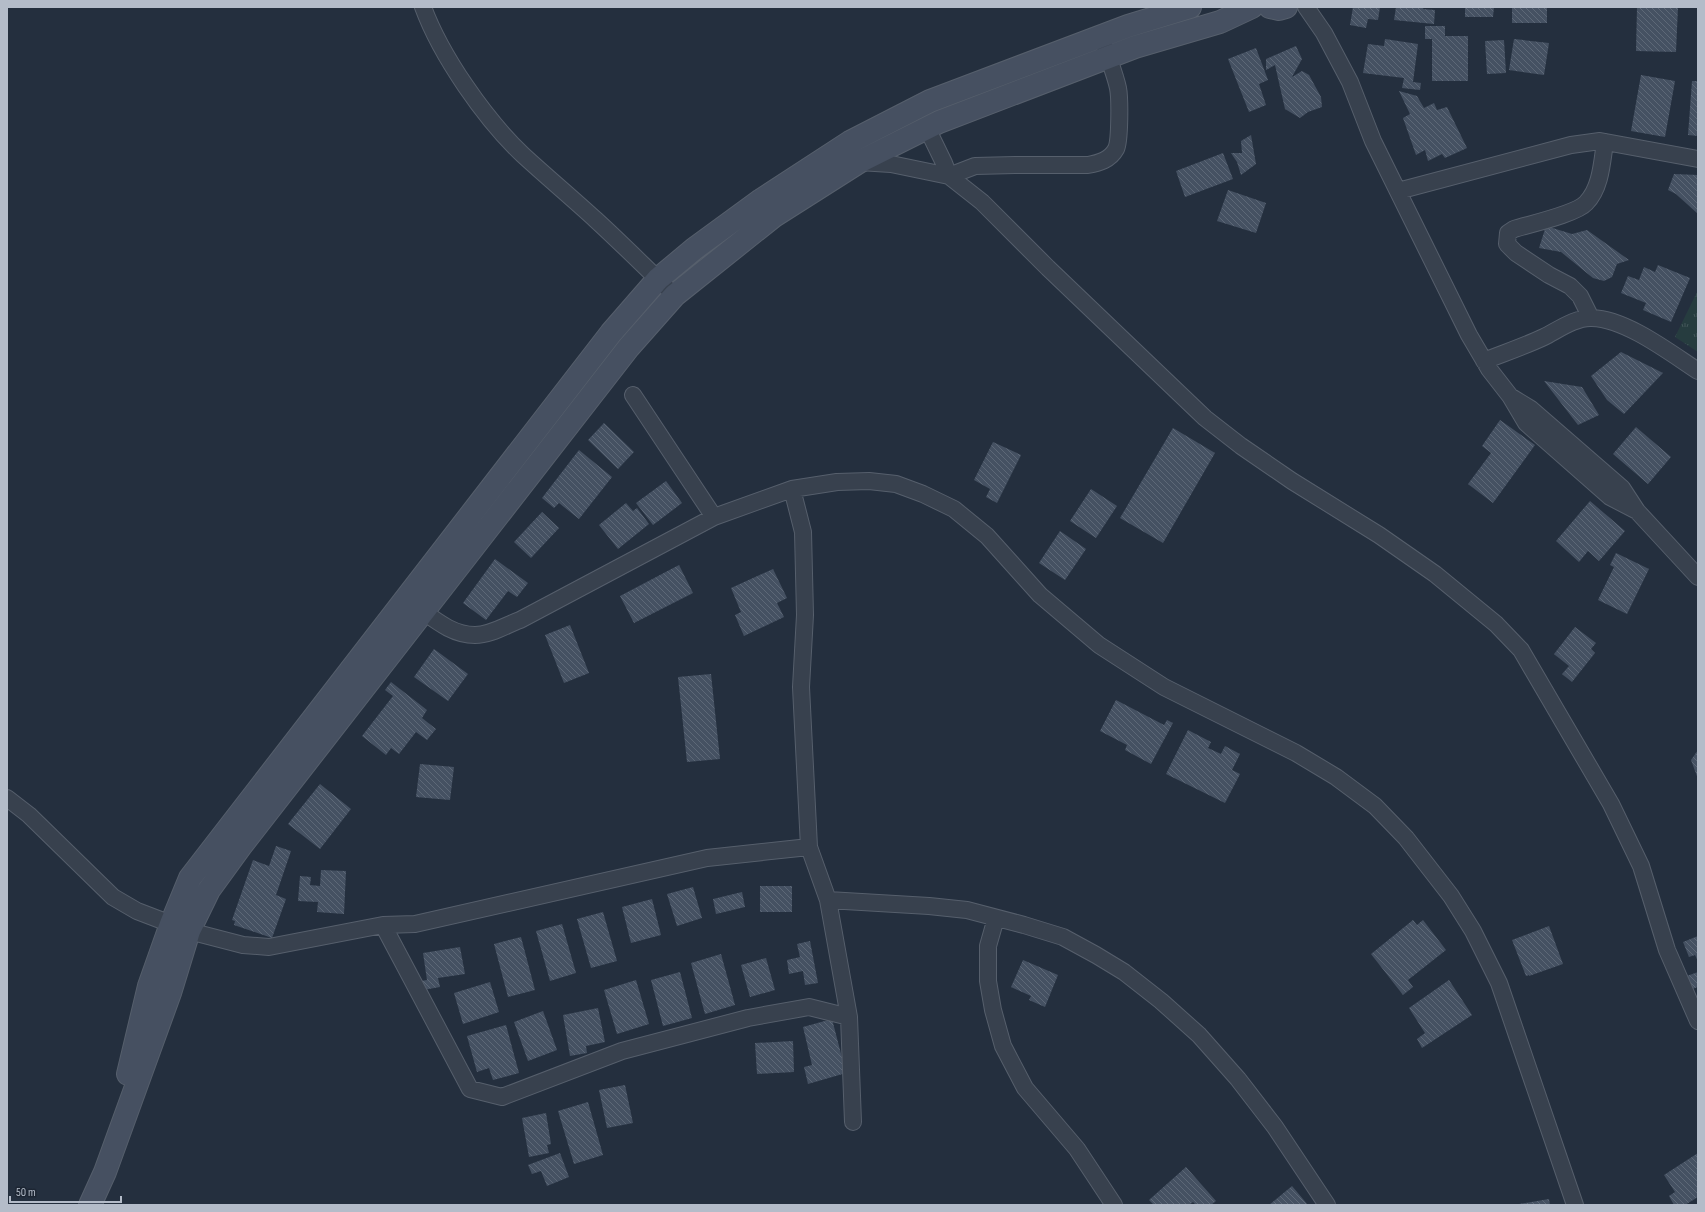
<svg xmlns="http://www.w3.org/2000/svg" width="1705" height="1212" font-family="'Sofia Sans Condensed',sans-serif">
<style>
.grass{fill:url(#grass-tufts)}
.building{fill:url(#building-back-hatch)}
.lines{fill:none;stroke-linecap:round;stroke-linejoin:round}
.street-casing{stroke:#565f6c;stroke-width:18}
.secondary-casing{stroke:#565f6c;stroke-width:24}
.street{stroke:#38414e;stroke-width:16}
.secondary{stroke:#465061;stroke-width:22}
</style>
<defs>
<pattern id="grass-tufts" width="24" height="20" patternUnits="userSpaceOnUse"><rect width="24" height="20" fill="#263c3f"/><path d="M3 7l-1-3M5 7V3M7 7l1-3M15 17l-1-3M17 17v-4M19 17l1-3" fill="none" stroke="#435659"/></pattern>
<pattern id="building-back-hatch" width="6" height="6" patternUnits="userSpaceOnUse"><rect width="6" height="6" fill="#455162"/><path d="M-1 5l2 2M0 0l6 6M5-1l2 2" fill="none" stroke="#5d6877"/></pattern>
</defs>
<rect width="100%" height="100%" fill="#242f3e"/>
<path class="grass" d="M 1698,290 L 1698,352 L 1675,337 Z"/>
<path class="building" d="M 1353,7 L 1380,7 L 1378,20 L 1368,19 L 1366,28 L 1350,25 Z
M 1396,7 L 1424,7 L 1423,9 L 1435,10 L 1434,24 L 1394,20 Z
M 1465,7 L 1494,7 L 1493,17 L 1465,17 Z
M 1512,7 L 1547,7 L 1547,23 L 1512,23 Z
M 1637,7 L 1678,7 L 1676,52 L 1636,51 Z
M 1425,26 L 1445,26 L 1445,36 L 1468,36 L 1468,81 L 1432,81 L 1432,39 L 1425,39 Z
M 1385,39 L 1418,44 L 1413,82 L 1421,83 L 1420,90 L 1402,88 L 1404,78 L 1363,73 L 1368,44 L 1384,46 Z
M 1514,39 L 1549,43 L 1544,75 L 1509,70 Z
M 1504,40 L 1506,73 L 1487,74 L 1485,41 Z
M 1296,46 L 1302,59 L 1292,77 L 1302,71 L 1309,75 L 1321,97 L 1322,107 L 1308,112 L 1300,118 L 1285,109 L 1275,65 L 1266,70 L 1266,59 Z
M 1256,48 L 1268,80 L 1259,84 L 1266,105 L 1249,112 L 1228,59 Z
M 1641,75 L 1675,81 L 1665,137 L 1631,131 Z
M 1692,81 L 1698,81 L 1698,136 L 1688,135 Z
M 1399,91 L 1417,96 L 1424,108 L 1434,103 L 1437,110 L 1447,107 L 1467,148 L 1445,158 L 1442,154 L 1428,161 L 1425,150 L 1416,155 L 1403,118 L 1410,114 Z
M 1251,135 L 1256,164 L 1241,175 L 1237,162 L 1231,153 L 1242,153 L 1241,141 Z
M 1223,153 L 1233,179 L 1185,197 L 1176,171 Z
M 1674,174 L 1698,175 L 1698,214 L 1676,194 L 1668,190 Z
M 1228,190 L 1266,203 L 1256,233 L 1217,221 Z
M 1546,226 L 1572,234 L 1587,230 L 1629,260 L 1617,264 L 1612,277 L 1604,281 L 1593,278 L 1561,252 L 1539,248 Z
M 1658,265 L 1690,278 L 1671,322 L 1643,310 L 1646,303 L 1621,293 L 1628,276 L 1639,280 L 1644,267 L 1655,272 Z
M 1621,352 L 1663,373 L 1624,414 L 1607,400 L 1591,376 Z
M 1544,381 L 1582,387 L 1599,415 L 1578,425 Z
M 1500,420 L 1535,445 L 1493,503 L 1468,484 L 1491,453 L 1482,446 Z
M 604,423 L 634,452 L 618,469 L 588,440 Z
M 1636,427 L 1671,457 L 1648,484 L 1613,454 Z
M 1173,428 L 1215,453 L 1163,543 L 1120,518 Z
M 993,442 L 1021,455 L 997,503 L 986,497 L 990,489 L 974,480 Z
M 579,450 L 612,477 L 579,519 L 559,503 L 554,508 L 542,498 Z
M 666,481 L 682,503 L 653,525 L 636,503 Z
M 1091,489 L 1117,506 L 1096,538 L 1070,521 Z
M 1590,501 L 1625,531 L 1599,561 L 1588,551 L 1579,562 L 1556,541 Z
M 626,503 L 633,511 L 637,508 L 649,524 L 618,549 L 599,525 Z
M 542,512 L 559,528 L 531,558 L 514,542 Z
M 1060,531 L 1086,549 L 1065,580 L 1039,563 Z
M 1616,553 L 1649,569 L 1627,614 L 1598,600 L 1614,567 L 1610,565 Z
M 495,559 L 528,583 L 517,597 L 508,591 L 486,620 L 463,603 Z
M 679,565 L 693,593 L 634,623 L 620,596 Z
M 773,569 L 787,598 L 777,603 L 784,617 L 744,636 L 735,615 L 741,612 L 731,588 Z
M 570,625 L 589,673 L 564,683 L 545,635 Z
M 1575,627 L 1596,643 L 1591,649 L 1595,653 L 1572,682 L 1562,674 L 1569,666 L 1554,654 Z
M 434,649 L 468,674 L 448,701 L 414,677 Z
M 711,674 L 720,759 L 687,762 L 678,677 Z
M 391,682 L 427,710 L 422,718 L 436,729 L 427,740 L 416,732 L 399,754 L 391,748 L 386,755 L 362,736 L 393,696 L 385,690 Z
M 1116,700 L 1164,725 L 1167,720 L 1173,723 L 1151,764 L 1125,750 L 1127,745 L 1100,731 Z
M 1188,730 L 1211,742 L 1208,748 L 1221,754 L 1225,746 L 1240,754 L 1232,770 L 1240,774 L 1225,803 L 1166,774 Z
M 1698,750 L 1698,779 L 1691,760 Z
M 420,764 L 454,767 L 450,800 L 416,797 Z
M 320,784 L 351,809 L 320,849 L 288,824 Z
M 276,846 L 291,851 L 276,895 L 286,899 L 272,938 L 234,925 L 235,921 L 232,920 L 253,860 L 269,866 Z
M 321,870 L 346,871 L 344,914 L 317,912 L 318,902 L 298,901 L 300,876 L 311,877 L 310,885 L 320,886 Z
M 760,886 L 792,886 L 792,912 L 760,912 Z
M 693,887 L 702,918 L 677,926 L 667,894 Z
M 742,892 L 745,907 L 716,914 L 713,899 Z
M 652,899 L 661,935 L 631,943 L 622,907 Z
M 603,912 L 617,961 L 591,968 L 577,919 Z
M 1413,920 L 1417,925 L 1423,920 L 1446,950 L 1408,980 L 1413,987 L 1403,995 L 1371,954 Z
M 562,924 L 576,973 L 550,981 L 536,931 Z
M 1549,926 L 1563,964 L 1529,976 L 1529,975 L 1526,976 L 1512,940 Z
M 1698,936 L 1698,961 L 1695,955 L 1689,957 L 1683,942 Z
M 521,937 L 535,990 L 508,997 L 494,944 Z
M 810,941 L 818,983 L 805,985 L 803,971 L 789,974 L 787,960 L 800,957 L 797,944 Z
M 460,947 L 465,974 L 438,978 L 440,987 L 423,990 L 421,981 L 427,980 L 423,953 Z
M 721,954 L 735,1005 L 705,1014 L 691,963 Z
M 766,958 L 775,990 L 750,997 L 741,965 Z
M 1023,960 L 1058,975 L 1045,1007 L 1029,1000 L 1031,996 L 1011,987 Z
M 680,972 L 692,1018 L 663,1026 L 651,980 Z
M 1698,972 L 1698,987 L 1689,990 L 1684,977 Z
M 636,980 L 649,1024 L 617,1034 L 604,990 Z
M 1449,980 L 1472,1015 L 1422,1048 L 1417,1039 L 1425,1033 L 1409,1008 Z
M 490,982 L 499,1012 L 463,1024 L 454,993 Z
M 598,1008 L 605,1042 L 586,1046 L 587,1053 L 570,1056 L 563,1015 Z
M 543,1011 L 557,1050 L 528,1061 L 514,1022 Z
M 832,1019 L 846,1073 L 808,1084 L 804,1067 L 812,1065 L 803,1027 Z
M 506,1025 L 519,1073 L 493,1080 L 489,1068 L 477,1072 L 467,1036 Z
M 793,1041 L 794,1072 L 757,1074 L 755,1043 Z
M 625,1085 L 633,1123 L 607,1128 L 599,1090 Z
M 588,1102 L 603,1155 L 574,1164 L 558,1111 Z
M 546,1113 L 551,1144 L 547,1145 L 549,1153 L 529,1157 L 522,1118 Z
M 560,1153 L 569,1177 L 547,1186 L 541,1171 L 532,1174 L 528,1165 Z
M 1698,1153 L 1698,1197 L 1685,1205 L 1674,1205 L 1669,1196 L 1675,1192 L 1664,1175 Z
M 1186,1167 L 1216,1201 L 1211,1205 L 1196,1205 L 1193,1202 L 1189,1205 L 1154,1205 L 1149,1200 Z
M 1292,1186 L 1308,1205 L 1269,1205 Z
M 1549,1199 L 1550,1205 L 1519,1205 L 1519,1204 Z"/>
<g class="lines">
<g class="street-casing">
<path id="street" d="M 423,7 C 441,56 485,119 523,155 C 547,177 572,198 596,220 C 620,242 643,265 666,287
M 1306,7 L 1324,33 L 1350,82 L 1373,141 L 1469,335 L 1489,369 L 1510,396 L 1526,423 L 1610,497 L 1637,511
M 927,128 L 944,163 L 949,176
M 859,162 L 891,164 L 949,176 L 982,202 L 1048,268 L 1205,418 L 1241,446 L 1292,481 L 1379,535 L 1435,574 L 1496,624 L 1521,650 L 1611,804 L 1641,866 L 1667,950 L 1698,1021
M 949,176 L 975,166 L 1015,165 L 1088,165 C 1099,163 1110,160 1116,149 C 1120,141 1120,98 1118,88 C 1115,74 1109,60 1105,47
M 1398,191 L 1571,145 L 1600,141 L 1698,159
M 1591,318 L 1580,296 L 1570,286 L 1549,275 L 1516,253 L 1507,244 L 1508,233 L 1514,229 C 1530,224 1576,214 1586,203 C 1601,188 1602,162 1605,142
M 1484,361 C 1504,353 1525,346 1544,337 C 1558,330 1576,317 1592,318 C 1626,319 1669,352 1698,371
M 633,395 L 714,517
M 1513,398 L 1531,409 L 1622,488 L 1637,511 L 1698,577
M 414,605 C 433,618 451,635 475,635 C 491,635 506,625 520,620 L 714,517 L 792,489 L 837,482 L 869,481 L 896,484 L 923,494 L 954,509 L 987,536 L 1040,595 L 1099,645 L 1164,687 L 1296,753 L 1336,777 L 1375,806 L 1406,838 L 1451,896 L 1473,931 L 1499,983 L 1575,1205
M 7,798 L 29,815 L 113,897 L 137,911 L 171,924
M 809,847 L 828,900 L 849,1017 L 853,1122
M 828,900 L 929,906 L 967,910 L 1024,925 L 1063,937 L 1096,955 L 1124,972 L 1161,1001 L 1199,1035 L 1238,1079 L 1275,1127 L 1327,1205
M 996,918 L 988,946 L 988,981 L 993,1010 L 1003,1046 L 1025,1088 L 1077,1149 L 1114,1205
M 383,925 L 470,1089 L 502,1097 L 622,1051 L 748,1018 L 809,1007 L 849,1017
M 189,931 L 243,945 L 269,947 L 383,925 L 415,924 L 707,858 L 809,847 L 801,687 L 805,615 L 803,532 L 792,489"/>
</g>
<g class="secondary-casing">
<path id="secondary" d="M 1270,7 L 1279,9 L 1286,7
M 128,1074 L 149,986 L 171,924 L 190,878 L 611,333 L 658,279 L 694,249 L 761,200 L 850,142 L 930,101 L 1128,26 L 1190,7
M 90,1205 L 105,1172 L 170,993 L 189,931 L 209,890 L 241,846 L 629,347 L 675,295 L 774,216 L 859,162 L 939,122 L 1135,47 L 1220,22 L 1252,7"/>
</g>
<use href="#street" class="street"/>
<use href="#secondary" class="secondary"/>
</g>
<rect width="1705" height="1212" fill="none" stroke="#b4bcc9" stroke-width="16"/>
<path d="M10 1196v6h111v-6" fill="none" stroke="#b4bcc9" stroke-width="2"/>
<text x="16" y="1196" font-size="12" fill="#b4bcc9" stroke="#1d2633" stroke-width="3" paint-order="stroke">50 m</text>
</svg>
